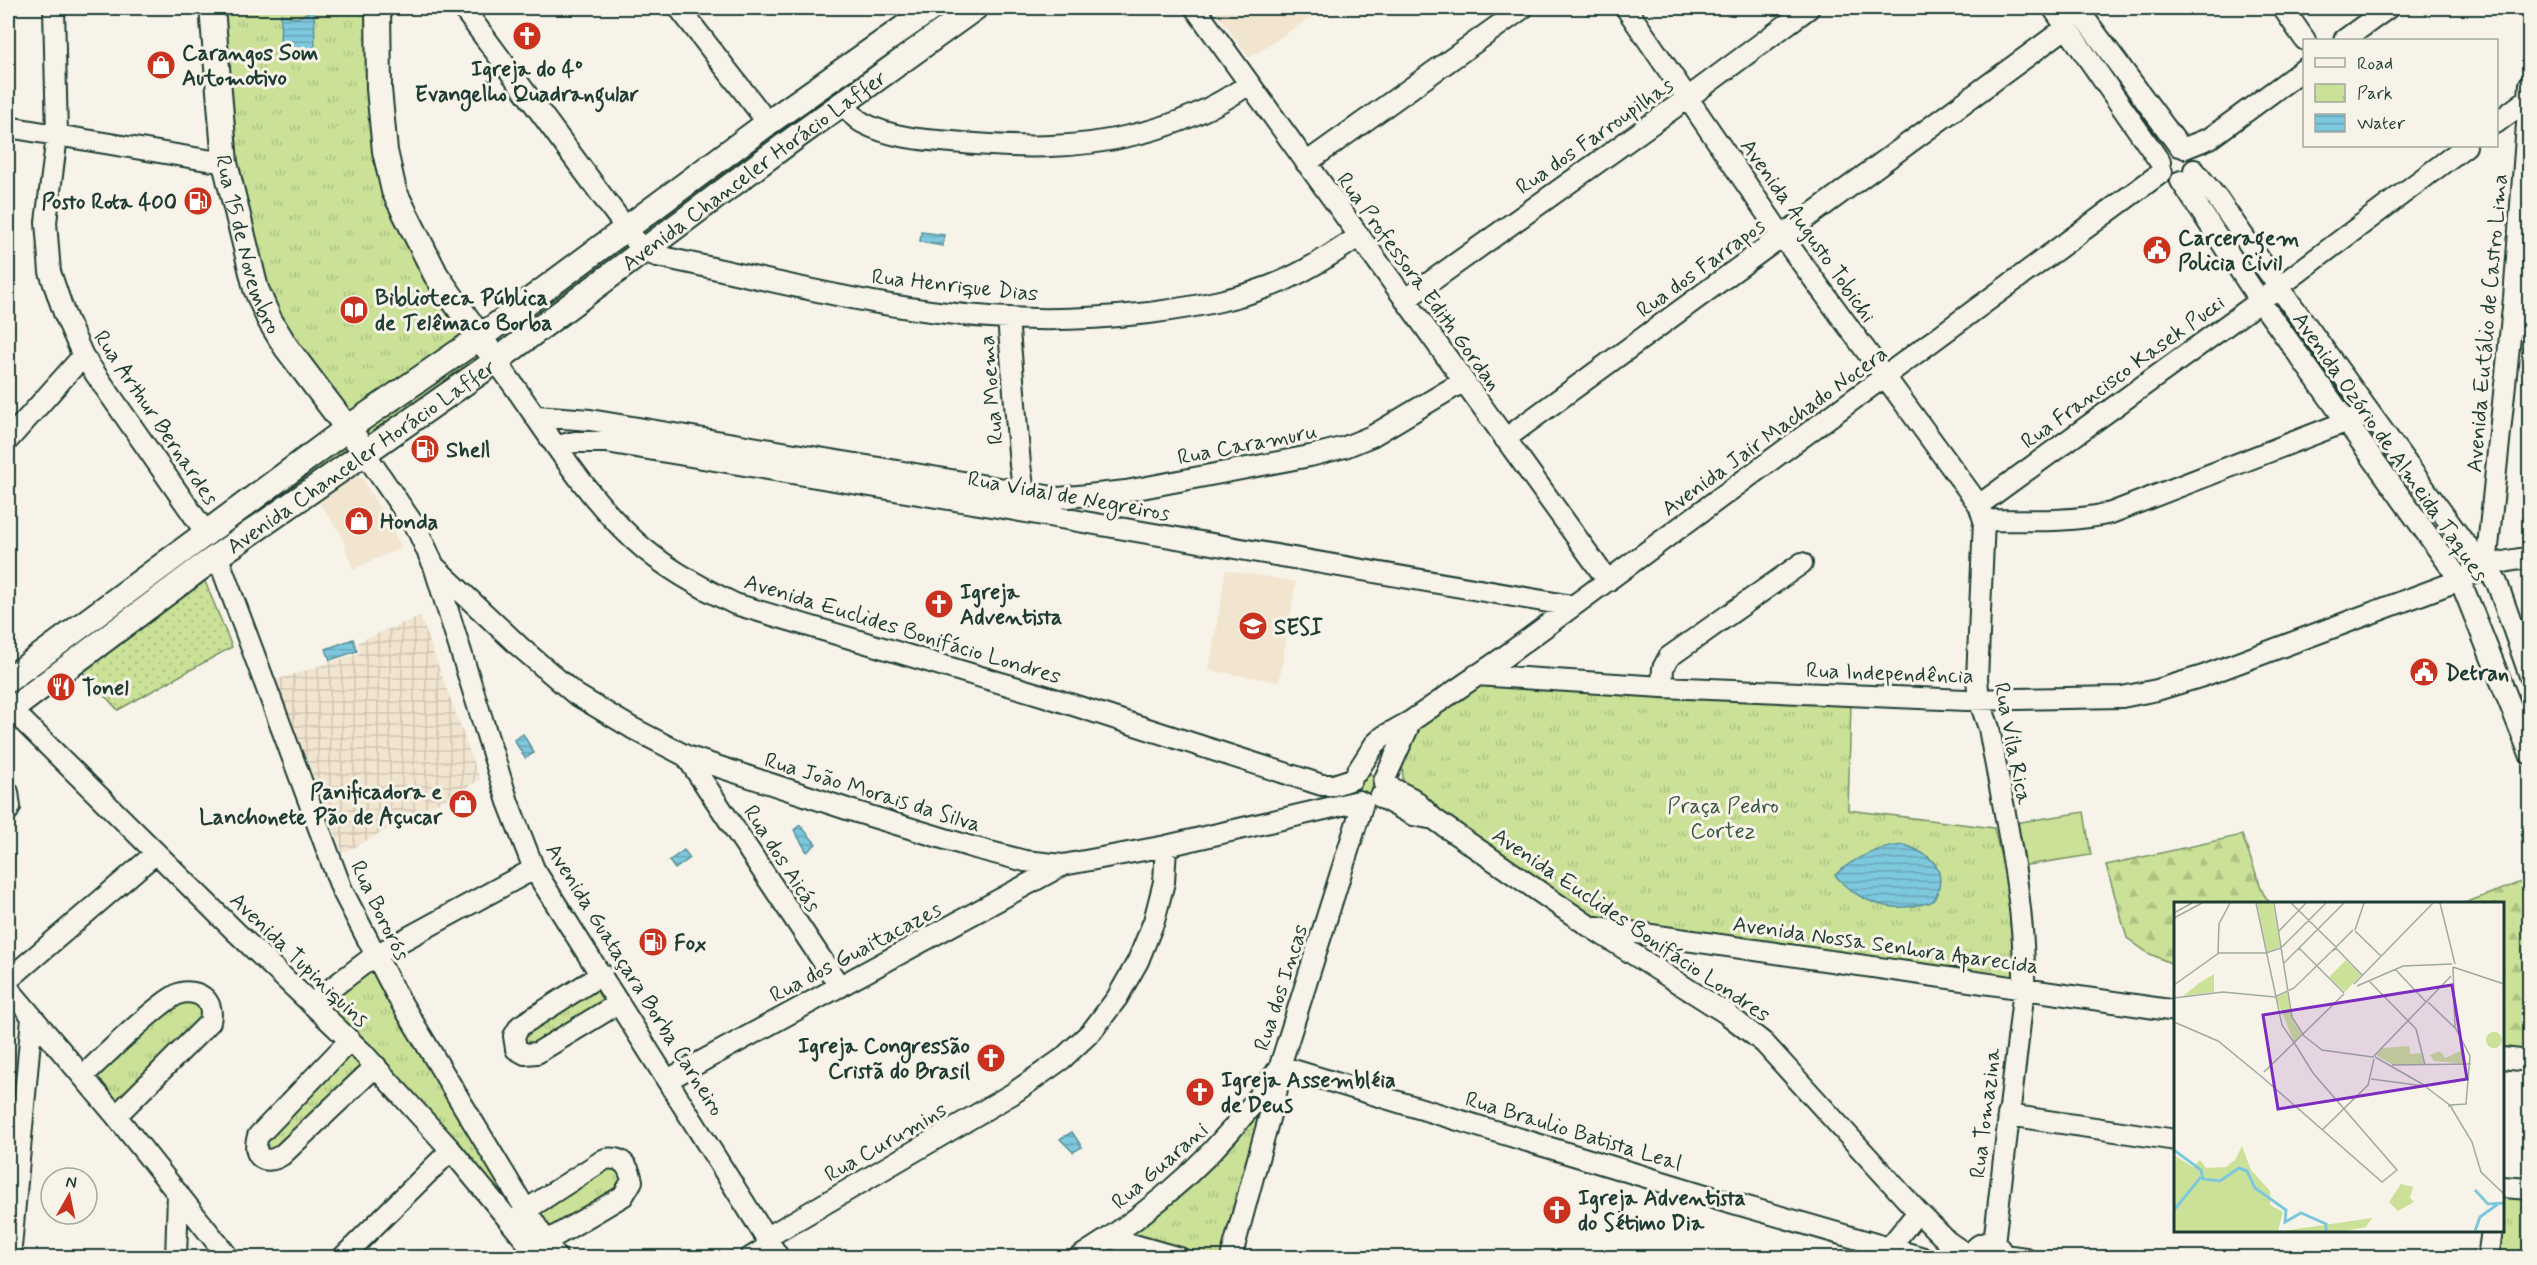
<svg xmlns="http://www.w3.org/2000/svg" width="2537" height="1265" font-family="Mynerve,sans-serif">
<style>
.built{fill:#f2e5d0}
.industrial{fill:url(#industrial-grid)}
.grass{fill:url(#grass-dots);stroke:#748f66;stroke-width:1.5}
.forest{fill:url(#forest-firs);stroke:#748f66;stroke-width:1.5}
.park{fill:url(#park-tufts);stroke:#748f66;stroke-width:1.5}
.pitch{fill:#cae197;stroke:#748f66;stroke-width:1.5}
.water{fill:url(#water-rules);stroke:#58909a;stroke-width:1.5}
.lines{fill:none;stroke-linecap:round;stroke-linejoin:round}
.minor-casing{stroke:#1f3d34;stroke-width:24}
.major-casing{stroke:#1f3d34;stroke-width:28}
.minor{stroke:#f7f3e8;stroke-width:20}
.major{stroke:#f7f3e8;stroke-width:24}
.labels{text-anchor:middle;stroke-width:6;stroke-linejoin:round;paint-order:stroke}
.poi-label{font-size:22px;font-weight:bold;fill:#1f3d34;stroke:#f7f3e8;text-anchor:start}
.street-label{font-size:22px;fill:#1f3d34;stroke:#f7f3e8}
.park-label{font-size:22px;fill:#395643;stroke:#f7f3e8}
.inset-river{fill:none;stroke:#7ec8de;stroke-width:3}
.inset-road{fill:none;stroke:#a1aaa0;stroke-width:1.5}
.view{fill:#7b2cbf;fill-opacity:0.15;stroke:#7b2cbf;stroke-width:3}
.inset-edge{fill:none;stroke:#1f3d34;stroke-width:3}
</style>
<defs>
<pattern id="industrial-grid" width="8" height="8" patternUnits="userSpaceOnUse" patternTransform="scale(1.5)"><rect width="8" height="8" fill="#f2e5d0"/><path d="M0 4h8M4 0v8" fill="none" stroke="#cfc5b3"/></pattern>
<pattern id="grass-dots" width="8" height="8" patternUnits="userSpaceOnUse" patternTransform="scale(1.5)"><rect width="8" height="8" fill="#cae197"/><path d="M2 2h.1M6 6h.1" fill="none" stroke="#adc283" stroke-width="1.8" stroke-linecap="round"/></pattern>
<pattern id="forest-firs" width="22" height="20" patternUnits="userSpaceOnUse" patternTransform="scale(1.5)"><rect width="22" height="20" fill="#cae197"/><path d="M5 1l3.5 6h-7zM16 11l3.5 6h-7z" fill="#adc283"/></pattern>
<pattern id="park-tufts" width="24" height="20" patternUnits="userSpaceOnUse" patternTransform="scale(1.5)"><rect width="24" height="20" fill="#cae197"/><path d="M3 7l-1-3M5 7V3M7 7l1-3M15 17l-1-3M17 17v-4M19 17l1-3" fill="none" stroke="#adc283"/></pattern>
<pattern id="water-rules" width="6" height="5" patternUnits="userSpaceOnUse" patternTransform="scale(1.5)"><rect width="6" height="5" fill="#7ec8de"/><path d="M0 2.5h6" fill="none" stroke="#67a4b5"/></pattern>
</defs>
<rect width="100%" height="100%" fill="#f7f3e8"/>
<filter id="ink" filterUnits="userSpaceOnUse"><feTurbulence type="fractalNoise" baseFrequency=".0167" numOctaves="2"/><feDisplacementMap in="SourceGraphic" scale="12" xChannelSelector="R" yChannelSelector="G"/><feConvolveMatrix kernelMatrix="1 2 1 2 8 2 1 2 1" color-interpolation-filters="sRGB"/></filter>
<g filter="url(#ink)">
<path class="built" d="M 1214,8 L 1325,8 L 1249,58 Z
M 351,476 L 362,478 L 402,547 L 353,570 L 341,534 L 317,500 Z
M 1226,570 L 1296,582 L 1279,682 L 1209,670 Z"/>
<path class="industrial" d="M 420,616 L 480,780 L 343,853 L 276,680 L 360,653 L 358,642 Z"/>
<path class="grass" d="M 752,149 L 755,154 L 658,225 L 655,221 Z
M 629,239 L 634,245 L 509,337 L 505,332 Z
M 475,354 L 478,358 L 367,437 L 363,431 Z
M 349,442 L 353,447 L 224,538 L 222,534 Z
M 185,562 L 187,565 L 18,693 L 15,690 Z
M 204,579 L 232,647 L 118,710 L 79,668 Z"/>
<path class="forest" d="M 2242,835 L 2263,893 L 2270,903 L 2176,904 L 2175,965 L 2148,953 L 2127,938 L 2106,865 Z
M 2529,879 L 2529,1051 L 2503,1047 L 2502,904 L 2462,904 Z"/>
<path class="park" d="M 217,8 L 371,8 L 375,141 L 470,339 L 348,419 L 274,319 L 236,185 Z
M 1488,684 L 1851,702 L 1848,810 L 1994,828 C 2006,880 2020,928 2013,981 L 1594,920 L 1487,852 L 1403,783 L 1402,756 L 1417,726 L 1475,687 Z
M 1366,773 L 1373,775 L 1378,780 L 1373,799 L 1357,797 L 1352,784 Z
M 369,962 L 518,1212 L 382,1057 L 281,1153 L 266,1158 L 261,1136 L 356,1037 L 318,1001 Z
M 591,982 L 608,1009 L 533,1053 L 516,1036 Z
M 184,994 L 210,1013 L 118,1109 L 87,1075 Z
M 1271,1099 L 1225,1257 L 1192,1257 L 1125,1236 Z
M 616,1162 L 628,1185 L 546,1232 L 531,1209 Z
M 2503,1190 L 2529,1194 L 2529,1257 L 2489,1258 L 2493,1231 L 2502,1230 Z"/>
<path class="pitch" d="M 2084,812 L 2091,855 L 2021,866 L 2014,823 Z"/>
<path class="water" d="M 314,9 L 315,50 L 280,48 L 281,14 L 297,18 Z
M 921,232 L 944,235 L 943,246 L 920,242 Z
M 353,639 L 357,651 L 330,660 L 326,649 Z
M 523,734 L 534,753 L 525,758 L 514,740 Z
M 800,825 L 816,844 L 807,852 L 794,830 Z
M 1905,845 C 1926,853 1946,864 1938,891 C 1937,894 1935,900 1931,902 C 1928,904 1921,904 1917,905 C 1888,913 1854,899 1835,875 C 1855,857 1878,847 1905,845 Z
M 684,850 L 690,858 L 675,869 L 669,861 Z
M 1072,1132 L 1082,1147 L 1073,1152 L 1060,1139 Z"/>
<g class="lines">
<g class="minor-casing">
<path id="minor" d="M 54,8 L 57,136 L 46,222 L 50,272 L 64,313 L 83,356 L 206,533
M 463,8 L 643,251 L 657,256 C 773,280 890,313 1009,318 C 1056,321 1103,318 1149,313 C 1195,307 1242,299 1285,280 C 1311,268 1335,253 1359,236
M 679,8 L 768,123
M 1195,8 L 1608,581
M 1626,8 L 1782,236 L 1979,505 L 1984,520 L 1977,679 L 1979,700 L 1989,728 C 2004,814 2026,901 2024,989 L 1994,1243
M 2053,8 L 2160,162
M 2077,8 L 2179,146
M 2283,8 L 2305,40
M 2344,40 L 2388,8
M 844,104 C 849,111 855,119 863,123 C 889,137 922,140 952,142 C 1014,148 1076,150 1137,134 C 1176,125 1216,107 1249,84
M 2496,123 L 2528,99
M 8,127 L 225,163
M 2185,148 L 2210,138 L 2304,69
M 1306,163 L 1523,8
M 2194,170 L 2217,198 L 2278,286 L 2462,540 L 2486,566 L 2497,583 L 2530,676
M 2181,181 L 2260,301 L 2460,580 L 2530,754
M 1405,300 L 1689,97 L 1809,8
M 1008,318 L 1020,465 L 1026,507
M 496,361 C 541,421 579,489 634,540 C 663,567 700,587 735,604 L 1045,696 L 1322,785 L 1334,785 L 1352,779
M 537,416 L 590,420 L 1059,498 L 1126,491 L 1310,456 L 1345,447 L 1372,436 L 1464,381
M 1505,439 L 2067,27
M 8,440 L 83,356
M 557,446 L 575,442 L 606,442 L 1003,508 L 1572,606
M 364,452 L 418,531 L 434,566 L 508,802 L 534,869 L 779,1258
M 1979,505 L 2260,301 L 2466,146
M 1984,520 C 2029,520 2067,523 2111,513 L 2358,417
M 217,555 L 342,890 L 396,994 L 526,1210 L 557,1258
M 434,566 L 520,647 L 575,694 L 632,728 L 686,756 L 850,810 L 975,848 L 1025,861 L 1063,865 L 1166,846 L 1359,801
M 2486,566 L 2514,298 L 2530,84
M 1476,675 L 1662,687 L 1966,700 L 2122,697 L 2157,690 L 2203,676 L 2460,580 C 2484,567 2503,560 2530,558
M 1662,687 L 1663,668 L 1669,657 L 1802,563
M 12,710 L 236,932 L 363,1053 L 451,1150 L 540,1258
M 686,756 L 840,987
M 1357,772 L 1375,744 L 1384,736 L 1411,721 L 1504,657 L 2162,172
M 1384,781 L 1411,721
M 1384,784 L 1413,799 L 1434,819 L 1589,926 L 1727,1014 L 1764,1043 L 1918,1212 L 1947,1241 L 1970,1257
M 1380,797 L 1413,815 L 1434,819
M 8,811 L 10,807 L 8,792
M 1596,927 L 2176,1011
M 602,974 L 520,1026 L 514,1036 L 516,1049 L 525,1054 L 537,1053 L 619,1003
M 8,980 L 156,853
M 8,988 L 116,1116 L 229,1258
M 311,1004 L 374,956 L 534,869
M 350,1040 L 258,1136 C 251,1157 265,1166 282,1155 L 376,1066
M 2502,1058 L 2530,1061
M 1280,1066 L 1702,1194 L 1924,1258
M 83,1076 C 99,1061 164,997 181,993 C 188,991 198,993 203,997 C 211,1003 212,1013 210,1022 L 116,1116
M 669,1079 L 1063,865
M 2008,1115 L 2176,1140
M 2502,1187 L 2530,1189
M 518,1218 L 526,1210 L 605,1159 C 622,1156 629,1166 632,1181 L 623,1196 L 547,1241
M 766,1238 L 1012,1094 L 1062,1059 L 1092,1031 L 1117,998 L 1138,961 L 1154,921 L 1164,882 L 1166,846
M 1110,1238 L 1180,1258
M 1888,1249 L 1918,1212
M 2004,1255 L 2025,1258
M 10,1258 L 32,1018
M 176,1258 L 178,1193
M 342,1258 L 451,1150
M 750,1258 L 771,1245
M 1078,1258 C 1157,1210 1225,1147 1277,1071
M 1231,1258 L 1277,1089 L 1280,1066 L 1363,803
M 1970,1258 C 1976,1238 1999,1237 2004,1258
M 2488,1258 L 2492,1230"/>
</g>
<g class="major-casing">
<g id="major">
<path id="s1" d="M 212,8 L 225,163 L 256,289 L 269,319 L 286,347 L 357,441"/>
<path d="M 378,8 L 379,89 L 385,151 L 394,191 L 436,275 L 488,349"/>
<path d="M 8,680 L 348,428 L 479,338 L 768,123 L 932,8"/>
<path id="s2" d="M 8,712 L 199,569 L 496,361 L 785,145 L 975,8"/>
</g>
</g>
<use href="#minor" class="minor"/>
<use href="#major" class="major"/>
</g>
</g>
<defs>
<g id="church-disc" transform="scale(1.5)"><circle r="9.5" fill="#c8321e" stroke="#f7f3e8"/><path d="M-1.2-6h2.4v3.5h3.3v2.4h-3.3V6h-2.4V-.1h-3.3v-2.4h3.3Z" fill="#fff"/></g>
<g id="shop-disc" transform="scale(1.5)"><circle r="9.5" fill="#c8321e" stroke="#f7f3e8"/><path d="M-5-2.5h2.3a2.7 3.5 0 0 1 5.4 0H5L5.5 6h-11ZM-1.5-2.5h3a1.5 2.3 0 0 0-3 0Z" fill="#fff"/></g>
<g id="fuel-disc" transform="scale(1.5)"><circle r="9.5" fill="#c8321e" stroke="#f7f3e8"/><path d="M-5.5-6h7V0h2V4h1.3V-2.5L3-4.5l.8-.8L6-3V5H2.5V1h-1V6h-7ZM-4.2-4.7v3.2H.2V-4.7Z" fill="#fff"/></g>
<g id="civic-disc" transform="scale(1.5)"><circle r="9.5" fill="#c8321e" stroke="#f7f3e8"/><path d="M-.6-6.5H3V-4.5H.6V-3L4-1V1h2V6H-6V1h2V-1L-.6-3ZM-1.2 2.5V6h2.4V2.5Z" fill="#fff"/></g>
<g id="library-disc" transform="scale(1.5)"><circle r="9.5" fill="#c8321e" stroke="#f7f3e8"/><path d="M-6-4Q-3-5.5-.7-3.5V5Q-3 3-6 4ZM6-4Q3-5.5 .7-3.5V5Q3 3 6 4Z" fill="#fff"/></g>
<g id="school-disc" transform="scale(1.5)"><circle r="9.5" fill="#c8321e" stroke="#f7f3e8"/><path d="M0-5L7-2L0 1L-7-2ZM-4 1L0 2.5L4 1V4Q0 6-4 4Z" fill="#fff"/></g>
<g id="restaurant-disc" transform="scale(1.5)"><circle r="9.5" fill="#c8321e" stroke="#f7f3e8"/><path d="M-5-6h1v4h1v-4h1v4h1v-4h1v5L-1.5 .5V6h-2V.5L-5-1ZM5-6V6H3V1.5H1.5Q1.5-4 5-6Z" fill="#fff"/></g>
</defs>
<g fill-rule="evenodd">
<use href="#church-disc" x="527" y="36"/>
<use href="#shop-disc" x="161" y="65"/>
<use href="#fuel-disc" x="198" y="201"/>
<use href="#civic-disc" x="2157" y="250"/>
<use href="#library-disc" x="354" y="310"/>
<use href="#fuel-disc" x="425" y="449"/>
<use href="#shop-disc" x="359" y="521"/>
<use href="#church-disc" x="939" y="604"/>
<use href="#school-disc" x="1253" y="626"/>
<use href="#civic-disc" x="2424" y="672"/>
<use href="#restaurant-disc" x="61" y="687"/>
<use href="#shop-disc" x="463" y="804"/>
<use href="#fuel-disc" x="653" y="942"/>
<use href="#church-disc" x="991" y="1058"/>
<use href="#church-disc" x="1200" y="1092"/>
<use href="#church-disc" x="1557" y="1210"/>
</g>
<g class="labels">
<g class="poi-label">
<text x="182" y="60">Carangos Som<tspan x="182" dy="25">Automotivo</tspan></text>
<text x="527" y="76" text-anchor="middle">Igreja do 4º<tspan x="527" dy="25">Evangelho Quadrangular</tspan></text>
<text x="177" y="209" text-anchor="end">Posto Rota 400</text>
<text x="2178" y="245">Carceragem<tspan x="2178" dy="25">Policia Civil</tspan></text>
<text x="375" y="305">Biblioteca Pública<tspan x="375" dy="25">de Telêmaco Borba</tspan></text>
<text x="446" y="457">Shell</text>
<text x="380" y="529">Honda</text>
<text x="960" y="599">Igreja<tspan x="960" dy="25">Adventista</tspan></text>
<text x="1274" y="634">SESI</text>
<text x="2445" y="680">Detran</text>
<text x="82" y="695">Tonel</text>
<text x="442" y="799" text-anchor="end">Panificadora e<tspan x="442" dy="25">Lanchonete Pão de Açucar</tspan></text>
<text x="674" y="950">Fox</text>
<text x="970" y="1053" text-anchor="end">Igreja Congressão<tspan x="970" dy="25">Cristã do Brasil</tspan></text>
<text x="1221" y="1087">Igreja Assembléia<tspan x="1221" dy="25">de Deus</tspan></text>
<text x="1578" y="1205">Igreja Adventista<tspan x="1578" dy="25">do Sétimo Dia</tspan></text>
</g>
<g class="street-label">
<text transform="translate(1594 135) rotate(-35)" y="8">Rua dos Farroupilhas</text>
<text dy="8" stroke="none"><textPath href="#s2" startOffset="922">Avenida Chanceler Horácio Laffer</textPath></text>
<text transform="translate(1809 230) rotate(55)" y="8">Avenida Augusto Tobichi</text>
<text dy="8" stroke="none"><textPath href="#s1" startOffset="240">Rua 15 de Novembro</textPath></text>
<text transform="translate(1700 267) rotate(-36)" y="8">Rua dos Farrapos</text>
<text transform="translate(1420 281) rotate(54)" y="8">Rua Professora Edith Gordan</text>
<text transform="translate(955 284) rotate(6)" y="8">Rua Henrique Dias</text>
<text transform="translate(2486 323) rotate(-85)" y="8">Avenida Eutálio de Castro Lima</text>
<text transform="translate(2122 371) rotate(-36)" y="8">Rua Francisco Kasek Pucci</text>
<text transform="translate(990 390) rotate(-95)" y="8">Rua Moema</text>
<text transform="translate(157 417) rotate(56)" y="8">Rua Arthur Bernardes</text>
<text transform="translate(1774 430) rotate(-36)" y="8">Avenida Jair Machado Nocera</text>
<text transform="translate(1247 443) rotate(-11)" y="8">Rua Caramuru</text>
<text transform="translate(2391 446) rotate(55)" y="8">Avenida Ozório de Almeida Taques</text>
<text dy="8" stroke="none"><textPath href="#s2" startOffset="436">Avenida Chanceler Horácio Laffer</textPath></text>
<text transform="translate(1069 495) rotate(10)" y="8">Rua Vidal de Negreiros</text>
<text transform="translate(903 628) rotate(17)" y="8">Avenida Euclides Bonifácio Londres</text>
<text transform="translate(1890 672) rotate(2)" y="8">Rua Independência</text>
<text transform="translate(2014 743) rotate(79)" y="8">Rua Vila Rica</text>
<text transform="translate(873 791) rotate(17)" y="8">Rua João Morais da Silva</text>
<text transform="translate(783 858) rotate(57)" y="8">Rua dos Aicás</text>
<text transform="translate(381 910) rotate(64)" y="8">Rua Bororós</text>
<text transform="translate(1632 924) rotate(34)" y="8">Avenida Euclides Bonifácio Londres</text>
<text transform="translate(1886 944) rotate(8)" y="8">Avenida Nossa Senhora Aparecida</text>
<text transform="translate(855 951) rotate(-28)" y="8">Rua dos Guaitacazes</text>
<text transform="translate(300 959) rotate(44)" y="8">Avenida Tupiniquins</text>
<text transform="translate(636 979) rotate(58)" y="8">Avenida Guataçara Borba Carneiro</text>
<text transform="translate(1280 987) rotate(-72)" y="8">Rua dos Incas</text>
<text transform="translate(1984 1113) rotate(-83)" y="8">Rua Tomazina</text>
<text transform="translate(1574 1130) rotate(17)" y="8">Rua Braulio Batista Leal</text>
<text transform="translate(885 1141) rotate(-30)" y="8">Rua Curumins</text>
<text transform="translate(1159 1165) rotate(-41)" y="8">Rua Guarani</text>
</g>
<g class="park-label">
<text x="1723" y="813">Praça Pedro<tspan x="1723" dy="25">Cortez</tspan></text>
</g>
</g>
<g transform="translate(2174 902)">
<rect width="330" height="330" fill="#f7f3e8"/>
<path d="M 198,316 L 192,325 L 170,329 L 108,329 Z" fill="#cae197"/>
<path d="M 289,148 L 292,162 L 260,159 L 256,153 L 266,149 L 271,156 ZM 68,244 L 77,268 L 96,289 L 96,303 L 109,310 L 104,329 L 0,329 L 0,253 L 19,265 L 26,258 L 32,266 L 52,265 L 61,258 Z" fill="#cae197"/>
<path d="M 83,1 L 99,1 L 106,45 L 93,50 ZM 172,58 L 187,73 L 171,90 L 155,75 ZM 40,72 L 40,90 L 9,94 L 24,82 ZM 114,90 L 119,119 L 128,133 L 120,140 L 102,96 ZM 235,144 L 236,152 L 247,151 L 250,162 L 219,163 L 202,153 L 208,146 Z" fill="#cae197"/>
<path d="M312 138a8 8 0 1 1 16 0a8 8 0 1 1-16 0ZM 227,282 L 239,285 L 236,296 L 240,300 L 224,309 L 215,300 Z" fill="#cae197"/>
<path class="inset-river" d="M 0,248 L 27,268 L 29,277 L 46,279 L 65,266 L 73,269 L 81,286 L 112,308 L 111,320 L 127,311 L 152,322 L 152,329M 301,288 L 314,302 L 330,301M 0,308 L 27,275M 301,329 L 306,315 L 324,302"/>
<path class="inset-road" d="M 82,1 L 108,123 L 121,142M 100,1 L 118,115 L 130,134M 117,1 L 162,45M 266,1 L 281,62M 0,11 L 18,1M 0,16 L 28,1M 181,28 L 190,1M 105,29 L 132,1M 181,29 L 207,54M 108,45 L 152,1M 162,45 L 179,28M 125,46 L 170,91M 159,49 L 162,46 L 188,73M 44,51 L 45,22 L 56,1M 109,62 L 170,1M 279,65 L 281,126M 279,65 L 330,82M 221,67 L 252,100M 195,79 L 242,127 L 251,163M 180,82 L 259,1M 0,83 L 45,51 L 92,51 L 107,46M 183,84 L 229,64 L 278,62M 0,96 L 49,90 L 101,95 L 120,86 L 161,46M 254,100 L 282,127 L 296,154 L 292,202 L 276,203M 0,120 L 44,139 L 88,175M 130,134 L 148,148 L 199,155M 199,155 L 277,74M 201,155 L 250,183M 218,163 L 297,162M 90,170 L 170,92M 88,175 L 208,280 L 223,268 L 139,171 L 121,142M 197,177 L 250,184M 252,185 L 277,204 L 274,204M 277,205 L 298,240 L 307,270 L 330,292M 148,228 L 194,183 L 200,157"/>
<path class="view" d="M 278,83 L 293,177 L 104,207 L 89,113 Z"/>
<rect width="330" height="330" class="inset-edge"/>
</g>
<rect width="2537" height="1265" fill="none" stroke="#f7f3e8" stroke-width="30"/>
<rect x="15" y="15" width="2507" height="1235" fill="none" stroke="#1f3d34" stroke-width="2" filter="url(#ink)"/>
<rect x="2303" y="39" width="195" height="108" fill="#f7f3e8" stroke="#a1aaa0" stroke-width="1.5"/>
<rect x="2315" y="58" width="30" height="9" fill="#f7f3e8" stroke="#a1aaa0" stroke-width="1.5"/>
<text x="2357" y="69" font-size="18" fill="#1f3d34">Road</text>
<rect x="2315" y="84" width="30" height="18" fill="url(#park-tufts)" stroke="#a1aaa0" stroke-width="1.5"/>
<text x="2357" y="99" font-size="18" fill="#1f3d34">Park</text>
<rect x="2315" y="114" width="30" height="18" fill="url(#water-rules)" stroke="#a1aaa0" stroke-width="1.5"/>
<text x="2357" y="129" font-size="18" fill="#1f3d34">Water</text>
<g transform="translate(69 1196) rotate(9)"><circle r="28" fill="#f7f3e8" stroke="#a1aaa0" stroke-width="1.5"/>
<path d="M0-4.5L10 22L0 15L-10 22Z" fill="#c8321e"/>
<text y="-9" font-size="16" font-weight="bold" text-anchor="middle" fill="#1f3d34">N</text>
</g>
</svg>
